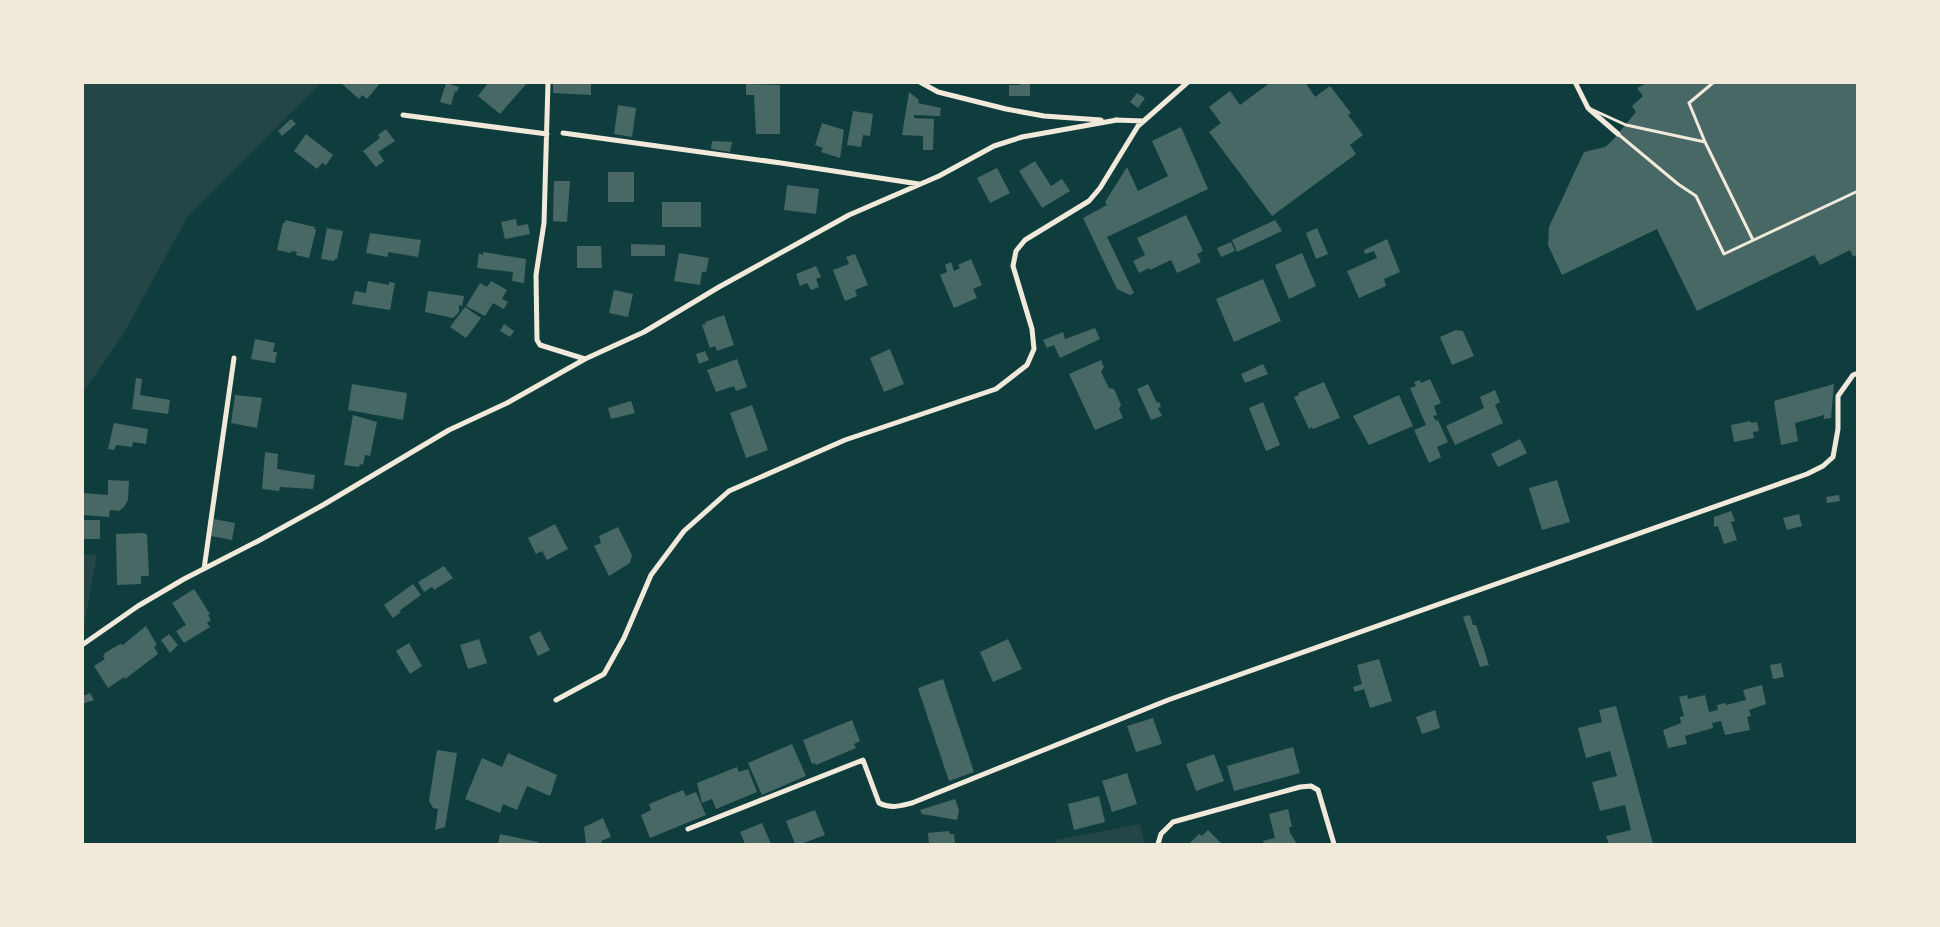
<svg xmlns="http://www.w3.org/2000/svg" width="1940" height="927" font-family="Barlow,sans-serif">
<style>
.green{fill:#244646}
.building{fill:#486865}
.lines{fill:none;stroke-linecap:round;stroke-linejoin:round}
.service{stroke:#f1e9da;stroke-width:3}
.minor{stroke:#f1e9da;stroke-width:5}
</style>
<rect width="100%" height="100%" fill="#0f3d3e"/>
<path class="green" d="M 83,82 L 321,83 L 188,216 L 122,336 L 83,392 Z
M 83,554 L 97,555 L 83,631 L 82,554 Z
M 1140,824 L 1145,844 L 1056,844 L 1056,840 Z"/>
<path class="building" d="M 343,82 L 381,82 L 367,99 L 362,95 L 359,99 L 342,84 Z
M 489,82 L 528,82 L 500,114 L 478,96 Z
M 553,82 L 591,82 L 591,95 L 553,93 Z
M 1020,82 L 1030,82 L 1030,96 L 1009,96 L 1009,85 L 1020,85 Z
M 1271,82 L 1305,82 L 1315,97 L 1330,86 L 1351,113 L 1348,115 L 1363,135 L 1350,145 L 1356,154 L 1272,216 L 1209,132 L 1221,123 L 1209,107 L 1230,91 L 1240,105 Z
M 1649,82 L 1858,82 L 1858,254 L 1853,257 L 1850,250 L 1820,265 L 1814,255 L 1697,311 L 1657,229 L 1562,275 L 1548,245 L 1549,227 L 1584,152 L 1605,147 L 1612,141 L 1636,112 L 1632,106 L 1643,96 L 1637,88 Z
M 446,83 L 459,87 L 457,92 L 455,91 L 451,105 L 440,102 Z
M 746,84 L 780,85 L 780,134 L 756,134 L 754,95 L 746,95 Z
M 909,92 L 919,100 L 918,103 L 941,108 L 940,116 L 914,115 L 914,118 L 934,119 L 933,150 L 923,150 L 923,136 L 902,135 Z
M 1137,93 L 1145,98 L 1138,108 L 1130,102 Z
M 618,105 L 636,108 L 632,137 L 614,134 Z
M 853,111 L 873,114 L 870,136 L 863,135 L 861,147 L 847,145 Z
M 291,119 L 296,124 L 282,136 L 278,131 Z
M 822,123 L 844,130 L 840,158 L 821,152 L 823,148 L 815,145 Z
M 1181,127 L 1208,189 L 1107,237 L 1134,293 L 1130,295 L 1117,289 L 1083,218 L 1107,205 L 1105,202 L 1127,167 L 1138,191 L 1168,176 L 1152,141 Z
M 386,129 L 395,141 L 378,152 L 384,161 L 376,167 L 363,151 L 380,138 L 378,135 Z
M 306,134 L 333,155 L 326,165 L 322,163 L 317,169 L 294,151 Z
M 712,141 L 732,142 L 730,152 L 711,149 Z
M 1035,161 L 1051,186 L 1062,179 L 1070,191 L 1042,208 L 1019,171 Z
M 997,168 L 1010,193 L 990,203 L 977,178 Z
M 608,172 L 634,172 L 634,202 L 608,202 Z
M 554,181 L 570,181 L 567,222 L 553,221 Z
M 787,185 L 819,189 L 816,214 L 784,210 Z
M 662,202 L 701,202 L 701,227 L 662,227 Z
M 1186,215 L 1203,251 L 1197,254 L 1201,262 L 1177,273 L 1171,260 L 1150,270 L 1149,268 L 1139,273 L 1133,261 L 1145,255 L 1137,238 Z
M 516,219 L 517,226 L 528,224 L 530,234 L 505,239 L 501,222 Z
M 285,220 L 315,227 L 314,229 L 316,230 L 309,258 L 296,255 L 297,252 L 291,251 L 291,253 L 277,250 L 283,223 L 285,223 Z
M 1275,220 L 1282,231 L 1237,252 L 1232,240 Z
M 327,228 L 343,231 L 337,259 L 335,259 L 334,261 L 321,259 Z
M 1317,228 L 1328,254 L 1316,259 L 1306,233 Z
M 370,233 L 421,240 L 418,257 L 388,252 L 388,257 L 366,253 Z
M 1387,239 L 1400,272 L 1384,279 L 1386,286 L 1359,298 L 1347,271 L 1377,258 L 1374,251 L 1365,254 L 1364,250 Z
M 1231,242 L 1235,251 L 1221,257 L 1217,248 Z
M 631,244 L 665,245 L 665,256 L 631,256 Z
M 577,246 L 601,246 L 602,268 L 577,268 Z
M 483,252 L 526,259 L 524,283 L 512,281 L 513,272 L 477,268 L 479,253 L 483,255 Z
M 679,253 L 709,258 L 706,272 L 702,272 L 700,285 L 674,281 Z
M 1302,253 L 1316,286 L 1289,299 L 1275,265 Z
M 855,254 L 868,285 L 855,290 L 857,296 L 845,301 L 833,270 L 849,264 L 846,257 Z
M 971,259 L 982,285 L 973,289 L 977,298 L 954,308 L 940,275 L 947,272 L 945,265 L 951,262 L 954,271 L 960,268 L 958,265 Z
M 816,266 L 821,277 L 816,279 L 819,287 L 811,290 L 807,283 L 800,286 L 796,274 Z
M 1263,279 L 1281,321 L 1234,342 L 1216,299 Z
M 368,281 L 389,285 L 389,282 L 395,283 L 390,310 L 352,304 L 355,291 L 366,293 Z
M 491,281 L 507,290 L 502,299 L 508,302 L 504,309 L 493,303 L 485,316 L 466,306 L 480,283 L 487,287 Z
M 614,290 L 633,294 L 628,317 L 609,313 Z
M 428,291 L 464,296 L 462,306 L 459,305 L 459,312 L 453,318 L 425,312 Z
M 465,307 L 481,318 L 466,338 L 450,327 Z
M 724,315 L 734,345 L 717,351 L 715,346 L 710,348 L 702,325 L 706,324 L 705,322 Z
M 504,324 L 514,331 L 510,337 L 500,331 Z
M 1095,328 L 1100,339 L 1060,358 L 1054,345 L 1047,348 L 1043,340 L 1063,332 L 1065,339 Z
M 1456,330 L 1463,331 L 1474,356 L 1452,365 L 1440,337 Z
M 255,339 L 275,343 L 273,352 L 277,352 L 275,363 L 251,359 Z
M 890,349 L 904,384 L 884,392 L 870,358 Z
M 705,351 L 709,360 L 699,364 L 696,354 Z
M 737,359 L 747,387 L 736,391 L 734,386 L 716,392 L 707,370 Z
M 1101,360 L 1104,367 L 1101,372 L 1109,388 L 1114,389 L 1121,405 L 1119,409 L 1123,418 L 1095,430 L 1069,374 Z
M 1263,364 L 1268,374 L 1245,383 L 1241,374 Z
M 136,378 L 142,379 L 140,395 L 170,400 L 168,414 L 132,409 Z
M 1430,379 L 1441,403 L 1434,406 L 1437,415 L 1433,416 L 1436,421 L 1438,420 L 1448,442 L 1437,447 L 1441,457 L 1429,463 L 1414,430 L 1426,425 L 1410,388 L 1416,386 L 1414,382 L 1420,380 L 1421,383 Z
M 1324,382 L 1340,418 L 1313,429 L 1312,427 L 1309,429 L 1294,397 L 1299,395 L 1298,393 Z
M 352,384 L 407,393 L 403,420 L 348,410 Z
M 1148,384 L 1157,403 L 1159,402 L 1161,407 L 1158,408 L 1162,416 L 1151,420 L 1137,389 Z
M 1834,384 L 1831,418 L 1824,419 L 1824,415 L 1795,423 L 1798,441 L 1781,445 L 1774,401 Z
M 1495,390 L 1500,402 L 1495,405 L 1503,423 L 1455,445 L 1446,426 L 1484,408 L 1480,397 Z
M 235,395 L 262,398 L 257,428 L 231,423 Z
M 1399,395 L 1413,426 L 1369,445 L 1353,416 Z
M 631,401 L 635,413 L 611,419 L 608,408 Z
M 1263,402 L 1280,445 L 1266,451 L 1249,408 Z
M 752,405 L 768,450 L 746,458 L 730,413 Z
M 353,415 L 377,422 L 370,456 L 365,455 L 363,465 L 360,464 L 359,467 L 344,465 Z
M 1750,421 L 1751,423 L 1757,422 L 1759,431 L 1753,432 L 1754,438 L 1734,442 L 1731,425 Z
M 114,423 L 148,429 L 146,444 L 133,442 L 132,447 L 116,445 L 114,450 L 108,449 Z
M 1520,439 L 1527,453 L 1498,467 L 1491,454 Z
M 265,452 L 278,454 L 277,469 L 315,475 L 313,489 L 280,487 L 279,491 L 262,489 Z
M 108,480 L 129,481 L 128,500 L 124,507 L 119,511 L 110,510 L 109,517 L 82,515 L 82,493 L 108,495 Z
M 1557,480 L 1570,522 L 1542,530 L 1529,488 Z
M 1839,495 L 1840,501 L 1827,503 L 1826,497 Z
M 1731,511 L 1735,521 L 1731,522 L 1737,540 L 1724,544 L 1718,526 L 1714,527 L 1714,517 Z
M 1799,514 L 1802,526 L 1787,530 L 1783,518 Z
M 214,519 L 235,523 L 232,540 L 211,536 Z
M 82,520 L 100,520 L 100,539 L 82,539 Z
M 555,524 L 568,549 L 547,560 L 542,551 L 536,554 L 528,538 Z
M 618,527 L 632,555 L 630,563 L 609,576 L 594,546 L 601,543 L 599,536 Z
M 140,533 L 147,534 L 149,576 L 141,576 L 141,584 L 117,585 L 116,534 Z
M 444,566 L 453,578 L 434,590 L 432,587 L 424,592 L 418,582 Z
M 413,584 L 421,595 L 399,611 L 401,612 L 393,618 L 384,605 Z
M 194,589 L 210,614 L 208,615 L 211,620 L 207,623 L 210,627 L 184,643 L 176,631 L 186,625 L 172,603 Z
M 1470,615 L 1473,625 L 1476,625 L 1489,665 L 1480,667 L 1463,617 Z
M 146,626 L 157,645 L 154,647 L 158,654 L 125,679 L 124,677 L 108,688 L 94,666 L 105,659 L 103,656 L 105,653 L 120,644 L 123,645 Z
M 540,631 L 550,650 L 538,656 L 529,637 Z
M 169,634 L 178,645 L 170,653 L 161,640 Z
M 479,639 L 487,663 L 468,669 L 460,645 Z
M 1008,639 L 1022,669 L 993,682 L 980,652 Z
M 409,643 L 422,666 L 410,674 L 396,651 Z
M 1379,659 L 1392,701 L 1370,708 L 1364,689 L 1355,692 L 1353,687 L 1362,684 L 1357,665 Z
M 1781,663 L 1784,677 L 1773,679 L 1770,665 Z
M 943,679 L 974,772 L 949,781 L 918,688 Z
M 1762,685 L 1766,704 L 1749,710 L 1751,716 L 1747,717 L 1750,730 L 1725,735 L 1721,721 L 1712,723 L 1713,728 L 1685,736 L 1687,744 L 1668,748 L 1663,730 L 1681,723 L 1680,717 L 1684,716 L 1679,697 L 1687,695 L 1688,699 L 1705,695 L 1709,712 L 1718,710 L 1717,705 L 1726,703 L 1726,705 L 1746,700 L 1743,690 Z
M 90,693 L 94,700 L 82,704 L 82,696 Z
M 1616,706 L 1639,792 L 1653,844 L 1609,844 L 1606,836 L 1631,830 L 1625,805 L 1600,811 L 1592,782 L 1617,776 L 1610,751 L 1586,758 L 1578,728 L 1602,722 L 1599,710 Z
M 1435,710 L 1440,728 L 1422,734 L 1416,717 Z
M 1153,718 L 1162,744 L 1136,752 L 1127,726 Z
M 852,720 L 860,741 L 854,744 L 856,748 L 816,765 L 815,763 L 812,764 L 803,740 Z
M 792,744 L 806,776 L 762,795 L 748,763 Z
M 1293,747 L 1300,773 L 1234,791 L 1227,766 Z
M 437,750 L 457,753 L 445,827 L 435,830 L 438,809 L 433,808 L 429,801 Z
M 508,753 L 557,775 L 550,796 L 527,786 L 517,810 L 503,804 L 500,813 L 465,799 L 482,758 L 502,767 Z
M 1214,754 L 1224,781 L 1196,791 L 1186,764 Z
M 737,767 L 739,772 L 748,769 L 757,792 L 716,809 L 712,799 L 702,803 L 697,783 Z
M 1127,773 L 1137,804 L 1112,812 L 1102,781 Z
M 683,790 L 686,796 L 696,792 L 706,815 L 650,838 L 641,815 L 651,810 L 649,804 Z
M 1099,796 L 1105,822 L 1074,830 L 1068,804 Z
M 955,799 L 959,810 L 957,820 L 922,814 L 920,810 Z
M 1288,809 L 1292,827 L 1289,827 L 1290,833 L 1297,844 L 1264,844 L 1263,841 L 1275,838 L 1269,814 Z
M 815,810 L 825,835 L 801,844 L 795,844 L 786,821 Z
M 603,818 L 611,837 L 601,841 L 602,843 L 600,844 L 586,844 L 584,827 Z
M 762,823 L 771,844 L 745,844 L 740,832 Z
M 1208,830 L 1222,844 L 1192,844 L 1190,843 L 1199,834 L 1202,836 Z
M 949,831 L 950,834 L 954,834 L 955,843 L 929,844 L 928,833 Z
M 500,834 L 538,842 L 538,844 L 498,844 Z"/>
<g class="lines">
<path class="service" d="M 1593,110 L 1626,125 L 1705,142 L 1689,103 L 1714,82
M 1618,134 L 1678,184 L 1696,196 L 1724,254 L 1858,191
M 1705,142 L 1753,240"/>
<path class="minor" d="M 548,82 L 544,223 L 536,275 L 537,340 L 540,345 L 585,359
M 920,82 L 938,92 L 1006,109 L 1044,116 L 1101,120
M 1575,82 L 1588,108 L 1618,134
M 403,115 L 547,134
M 1115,120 L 1144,121
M 563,133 L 781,163 L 919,184
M 204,569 L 234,358
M 82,645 L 138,606 L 184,579 L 260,540 L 323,505 L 449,430 L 507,403 L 585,359 L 644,332 L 719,287 L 849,215 L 939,176 L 994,146 L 1022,137 L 1117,120
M 556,700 L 604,674 L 624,638 L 651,575 L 684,531 L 729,491 L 845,440 L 996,389 L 1027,365 L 1034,349 L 1032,329 L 1013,266 L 1016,251 L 1025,240 L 1089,201 L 1100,188 L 1138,126 L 1188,82
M 688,829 L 863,760 L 879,803 C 891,809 900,806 912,803 L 1168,700 L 1807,474 L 1823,466 L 1833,457 L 1838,429 L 1838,396 L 1853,375 L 1858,373
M 1158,844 L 1161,834 L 1173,822 L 1300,787 L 1311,786 L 1318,790 L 1334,844"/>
</g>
<rect width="1940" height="927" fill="none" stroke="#f1e9da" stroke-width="168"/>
</svg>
